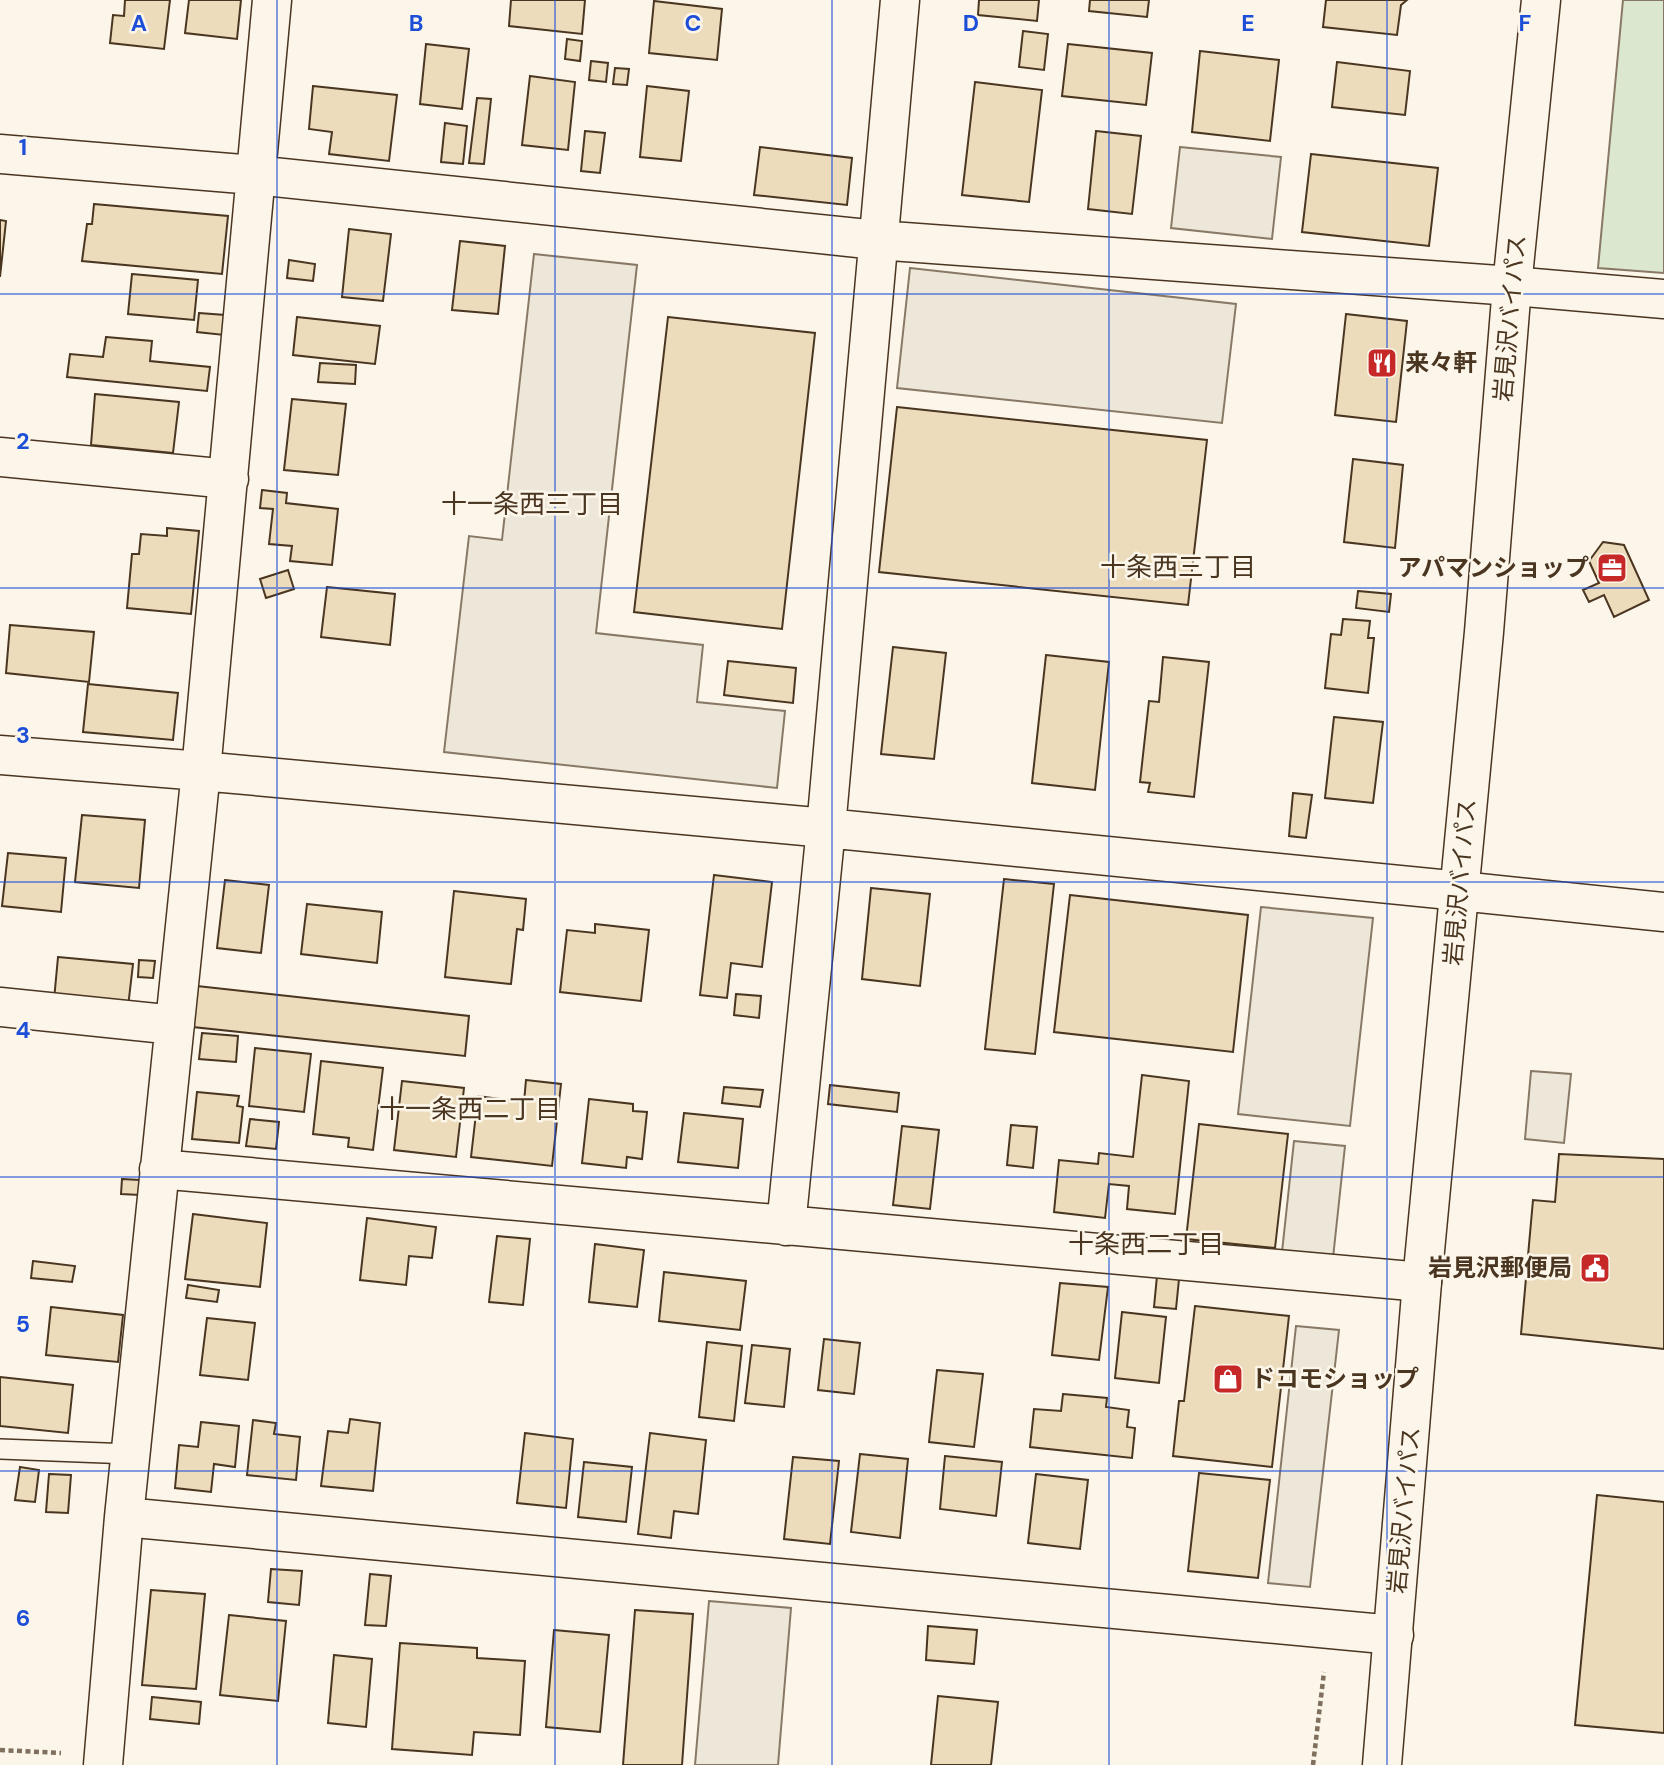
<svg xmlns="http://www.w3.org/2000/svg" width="1664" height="1765" font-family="'DM Sans','Noto Sans JP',sans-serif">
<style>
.green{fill:#dce7d0;stroke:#887966;stroke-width:2}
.parking{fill:#ede7d9;stroke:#887966;stroke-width:2}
.building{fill:#ecdcbc;stroke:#4a3520;stroke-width:2}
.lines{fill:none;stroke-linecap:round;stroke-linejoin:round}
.service-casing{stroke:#4a3520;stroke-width:22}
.minor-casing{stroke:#4a3520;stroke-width:41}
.tertiary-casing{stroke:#4a3520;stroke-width:41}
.trunk-casing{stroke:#4a3520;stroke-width:41}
.path{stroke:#7f6f5c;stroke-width:4.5;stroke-dasharray:5 3.5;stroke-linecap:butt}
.service{stroke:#fbf6e9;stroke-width:19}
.minor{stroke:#fbf6e9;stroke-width:38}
.tertiary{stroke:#fbf6e9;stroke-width:38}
.trunk{stroke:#fbf6e9;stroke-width:38}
.grid{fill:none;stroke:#1d4ed8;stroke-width:2;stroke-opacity:0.55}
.labels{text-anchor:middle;stroke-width:5;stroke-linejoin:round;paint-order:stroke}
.street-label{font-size:24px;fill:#4a3520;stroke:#fbf6e9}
.poi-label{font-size:24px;font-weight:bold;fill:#4a3520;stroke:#fbf6e9;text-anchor:start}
.neighbourhood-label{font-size:26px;fill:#4a3520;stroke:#fbf6e9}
.grid-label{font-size:23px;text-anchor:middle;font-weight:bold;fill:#1d4ed8;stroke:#fbf6e9;stroke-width:5;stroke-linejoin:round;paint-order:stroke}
</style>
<rect width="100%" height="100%" fill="#fbf6e9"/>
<path class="green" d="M 1623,0 L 1664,0 L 1664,273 L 1598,268 Z"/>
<path class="parking" d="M 1180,147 L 1281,157 L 1272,239 L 1171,228 Z
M 534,254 L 637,265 L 596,633 L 703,645 L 697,702 L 785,711 L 777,788 L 444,752 L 469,536 L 502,540 Z
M 910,268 L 1236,304 L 1222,423 L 897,388 Z
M 1261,907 L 1373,918 L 1350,1126 L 1238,1114 Z
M 1531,1071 L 1571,1074 L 1564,1143 L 1525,1139 Z
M 1294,1141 L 1345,1146 L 1333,1258 L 1282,1252 Z
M 1296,1326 L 1339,1330 L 1310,1587 L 1268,1583 Z
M 709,1601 L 791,1608 L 778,1765 L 695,1765 Z"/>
<path class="building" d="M 125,0 L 170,0 L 164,49 L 110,43 L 113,15 L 124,16 Z
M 189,0 L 241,0 L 237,39 L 185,33 Z
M 511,0 L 585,0 L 582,34 L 509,26 Z
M 979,0 L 1039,0 L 1037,21 L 978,15 Z
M 1090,0 L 1149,0 L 1147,17 L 1089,11 Z
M 1326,0 L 1407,0 L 1401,5 L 1397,35 L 1323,27 Z
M 654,1 L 722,9 L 717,60 L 649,53 Z
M 1023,31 L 1048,34 L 1044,70 L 1019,67 Z
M 567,39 L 582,41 L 580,61 L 565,59 Z
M 426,44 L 469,49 L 462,109 L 420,104 Z
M 1068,44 L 1152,53 L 1146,105 L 1062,96 Z
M 1200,51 L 1279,60 L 1270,141 L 1192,132 Z
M 591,61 L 608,63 L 606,82 L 589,80 Z
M 1337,62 L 1410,71 L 1405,115 L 1332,107 Z
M 615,68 L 629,69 L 627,85 L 613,84 Z
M 530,76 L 575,82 L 568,150 L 522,145 Z
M 975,82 L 1042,90 L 1029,202 L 962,195 Z
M 313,86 L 397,95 L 389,161 L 329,154 L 332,132 L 309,129 Z
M 647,86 L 689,91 L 681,161 L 640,157 Z
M 477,98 L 491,99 L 484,164 L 469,163 Z
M 445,123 L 467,126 L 463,164 L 441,162 Z
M 585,131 L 605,133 L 600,173 L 581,171 Z
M 1096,131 L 1141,136 L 1132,214 L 1088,209 Z
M 760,147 L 852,158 L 847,205 L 754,195 Z
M 1311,154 L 1438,168 L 1429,246 L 1302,232 Z
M 94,204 L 228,216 L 222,274 L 82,261 L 87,224 L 92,224 Z
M 0,220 L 6,221 L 0,277 Z
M 349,229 L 391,234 L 383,301 L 342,297 Z
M 460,241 L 505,246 L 498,314 L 452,310 Z
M 289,260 L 315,264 L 313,281 L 287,278 Z
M 132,274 L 198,280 L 194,320 L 128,314 Z
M 199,313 L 225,315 L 224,335 L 197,332 Z
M 1346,314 L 1407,321 L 1396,422 L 1335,415 Z
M 297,317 L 380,326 L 375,364 L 293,355 Z
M 668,317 L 815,333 L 782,629 L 634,612 Z
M 106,337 L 152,341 L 150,361 L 210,367 L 207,391 L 67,377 L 70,354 L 103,357 Z
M 320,363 L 356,365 L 355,384 L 318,382 Z
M 95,394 L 179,402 L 173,453 L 91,445 Z
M 292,399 L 346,404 L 338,475 L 284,470 Z
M 897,407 L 1207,440 L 1188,605 L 879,572 Z
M 1353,459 L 1403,465 L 1395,548 L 1344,542 Z
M 262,490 L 287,493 L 286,503 L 338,509 L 332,565 L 290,561 L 292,546 L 269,544 L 273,509 L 260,508 Z
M 167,528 L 199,531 L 191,614 L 127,608 L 132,554 L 139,554 L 141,534 L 167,536 Z
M 1603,542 L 1624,545 L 1649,600 L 1614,617 L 1604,595 L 1589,602 L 1583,590 L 1599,583 L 1589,561 Z
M 288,570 L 294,589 L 266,598 L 260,579 Z
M 327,587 L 395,594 L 390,645 L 321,637 Z
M 1358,591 L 1391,594 L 1389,612 L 1356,608 Z
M 1343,619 L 1370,621 L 1368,638 L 1374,638 L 1368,693 L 1325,688 L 1331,634 L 1341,635 Z
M 10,625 L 94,632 L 89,682 L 6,673 Z
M 893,647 L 946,653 L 934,759 L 881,754 Z
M 1046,655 L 1109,662 L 1095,790 L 1032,783 Z
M 1163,657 L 1209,662 L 1194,797 L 1148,792 L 1150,783 L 1140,782 L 1149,701 L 1159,702 Z
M 728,661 L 796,668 L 793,703 L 724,695 Z
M 88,684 L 178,693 L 173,740 L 83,732 Z
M 1334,717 L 1383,722 L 1373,803 L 1325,798 Z
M 1293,793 L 1312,795 L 1306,838 L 1289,836 Z
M 82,815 L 145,820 L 139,888 L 75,882 Z
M 8,853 L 66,858 L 61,912 L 2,906 Z
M 714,875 L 772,882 L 762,967 L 731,963 L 727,998 L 700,995 Z
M 1004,879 L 1054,884 L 1035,1054 L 985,1049 Z
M 225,880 L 269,885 L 261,953 L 217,948 Z
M 871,888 L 930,894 L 920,986 L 862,979 Z
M 454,891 L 526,899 L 523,930 L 517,929 L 511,984 L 445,977 Z
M 1070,895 L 1248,915 L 1233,1052 L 1054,1032 Z
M 307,904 L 382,912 L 377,963 L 301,954 Z
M 595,924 L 649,930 L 641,1001 L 560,992 L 567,930 L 595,933 Z
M 58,957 L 133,964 L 128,1007 L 54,1000 Z
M 139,960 L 155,961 L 153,978 L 138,977 Z
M 197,986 L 469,1016 L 465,1056 L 193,1027 Z
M 736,994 L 761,996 L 759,1018 L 734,1015 Z
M 202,1033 L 238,1036 L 236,1062 L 199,1059 Z
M 255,1048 L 311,1054 L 304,1112 L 249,1106 Z
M 321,1061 L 383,1068 L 373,1150 L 348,1147 L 349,1138 L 313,1134 Z
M 1142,1075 L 1189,1081 L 1175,1214 L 1127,1209 L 1129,1186 L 1109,1184 L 1105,1218 L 1054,1212 L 1059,1160 L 1098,1164 L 1099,1153 L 1133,1157 Z
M 526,1080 L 561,1084 L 552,1166 L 471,1157 L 478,1096 L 524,1102 Z
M 402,1081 L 464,1088 L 456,1157 L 394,1150 Z
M 830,1085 L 899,1093 L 897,1112 L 828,1104 Z
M 724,1087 L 763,1090 L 760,1107 L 722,1103 Z
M 197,1092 L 239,1096 L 237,1106 L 243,1107 L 239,1143 L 192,1139 Z
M 589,1099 L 633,1104 L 633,1111 L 647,1112 L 642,1159 L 627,1157 L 626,1168 L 582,1163 Z
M 684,1113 L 743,1119 L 738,1168 L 678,1162 Z
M 250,1119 L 279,1122 L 276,1149 L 246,1146 Z
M 1199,1124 L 1288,1134 L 1275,1248 L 1186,1239 Z
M 1011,1125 L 1037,1127 L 1033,1168 L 1007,1165 Z
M 902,1126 L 939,1130 L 930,1209 L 893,1205 Z
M 1559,1154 L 1664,1159 L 1664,1349 L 1521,1334 L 1533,1200 L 1555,1202 Z
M 122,1179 L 140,1180 L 140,1195 L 121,1194 Z
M 193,1214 L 267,1223 L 260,1287 L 185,1279 Z
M 367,1218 L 436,1227 L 432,1258 L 409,1256 L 406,1285 L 360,1280 Z
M 497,1236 L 530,1239 L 523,1305 L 489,1302 Z
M 595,1244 L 644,1250 L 637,1307 L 589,1302 Z
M 33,1261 L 75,1266 L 72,1282 L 31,1278 Z
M 664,1272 L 746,1281 L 740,1330 L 659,1321 Z
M 1157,1276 L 1179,1279 L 1176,1309 L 1154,1307 Z
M 1060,1283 L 1108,1287 L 1099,1360 L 1052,1355 Z
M 188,1285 L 219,1290 L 217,1302 L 186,1298 Z
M 1195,1306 L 1289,1316 L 1272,1467 L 1173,1456 L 1179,1401 L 1184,1401 Z
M 51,1307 L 123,1315 L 118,1362 L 46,1355 Z
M 1122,1312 L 1166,1317 L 1159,1383 L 1115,1378 Z
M 207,1318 L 255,1323 L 248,1380 L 200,1375 Z
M 824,1339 L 860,1343 L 854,1394 L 818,1390 Z
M 707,1342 L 742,1346 L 734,1421 L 699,1417 Z
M 752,1345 L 790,1349 L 784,1407 L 745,1403 Z
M 937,1370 L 983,1374 L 974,1447 L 929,1442 Z
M 0,1377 L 73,1385 L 68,1433 L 0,1426 Z
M 1063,1394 L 1107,1398 L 1106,1407 L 1129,1410 L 1127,1427 L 1135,1428 L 1132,1458 L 1030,1447 L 1034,1409 L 1061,1411 Z
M 350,1419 L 380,1423 L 373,1491 L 321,1486 L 328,1431 L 348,1433 Z
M 253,1420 L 276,1423 L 274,1434 L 300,1437 L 296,1480 L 247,1475 Z
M 201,1422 L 239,1426 L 235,1467 L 214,1464 L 211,1492 L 175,1488 L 179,1445 L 198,1447 Z
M 525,1433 L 573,1439 L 566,1508 L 517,1503 Z
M 650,1433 L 706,1440 L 698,1514 L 674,1511 L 671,1538 L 638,1534 Z
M 860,1454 L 908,1459 L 900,1538 L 851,1532 Z
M 945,1456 L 1002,1462 L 996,1516 L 940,1509 Z
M 793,1457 L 839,1461 L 830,1544 L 784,1539 Z
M 584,1462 L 632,1467 L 626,1522 L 578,1517 Z
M 20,1467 L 39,1470 L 35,1502 L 15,1500 Z
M 1199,1473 L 1270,1480 L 1258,1578 L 1188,1571 Z
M 49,1474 L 71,1475 L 68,1513 L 46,1512 Z
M 1036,1474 L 1088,1480 L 1080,1549 L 1028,1543 Z
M 1597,1495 L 1664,1502 L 1664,1733 L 1575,1725 Z
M 271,1569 L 302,1571 L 299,1605 L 268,1602 Z
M 370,1574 L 391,1576 L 386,1626 L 365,1625 Z
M 151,1590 L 205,1594 L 196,1689 L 142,1685 Z
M 635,1610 L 693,1614 L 682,1765 L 623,1765 Z
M 229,1615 L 286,1621 L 278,1701 L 220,1695 Z
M 928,1626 L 977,1630 L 974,1664 L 926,1660 Z
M 554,1630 L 609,1635 L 600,1732 L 546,1727 Z
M 400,1643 L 477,1648 L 477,1658 L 525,1661 L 520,1735 L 474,1732 L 472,1755 L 392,1749 Z
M 334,1655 L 372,1659 L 366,1727 L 328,1723 Z
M 938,1696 L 998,1702 L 991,1765 L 931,1765 Z
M 152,1697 L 201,1702 L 199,1724 L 150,1719 Z"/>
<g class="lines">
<g class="service-casing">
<path id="service" d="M 0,1449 L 131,1454"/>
</g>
<g class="minor-casing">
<path id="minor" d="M 0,154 L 254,175 L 877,240 L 1512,286
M 0,457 L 229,479
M 0,755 L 201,771 L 272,0
M 0,1007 L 175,1025
M 159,1169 L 1422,1282
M 786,1226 L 826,828 L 900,0
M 124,1517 L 1394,1635
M 103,1765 L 124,1517 L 201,771 L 826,828 L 1460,891"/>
</g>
<g class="tertiary-casing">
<path id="tertiary" d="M 1512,286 L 1664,299
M 1460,891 L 1664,912"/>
</g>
<g class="trunk-casing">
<path id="trunk" d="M 1382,1765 L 1422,1282 L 1484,632 L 1512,286 L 1541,0"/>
</g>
<path class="path" d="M 0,1750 L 61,1753
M 1313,1765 L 1324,1672"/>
<use href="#service" class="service"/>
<use href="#minor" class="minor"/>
<use href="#tertiary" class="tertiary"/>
<use href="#trunk" class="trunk"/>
</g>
<path class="grid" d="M 277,0 L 277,1765M 555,0 L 555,1765M 832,0 L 832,1765M 1109,0 L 1109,1765M 1387,0 L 1387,1765M 0,294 L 1664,294M 0,588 L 1664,588M 0,882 L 1664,882M 0,1177 L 1664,1177M 0,1471 L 1664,1471"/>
<defs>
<g id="restaurant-square" transform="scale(1.575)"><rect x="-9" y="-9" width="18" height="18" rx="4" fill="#c62828" stroke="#fbf6e9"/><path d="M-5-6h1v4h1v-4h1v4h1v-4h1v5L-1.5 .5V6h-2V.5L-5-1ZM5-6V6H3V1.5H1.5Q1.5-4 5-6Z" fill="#fff"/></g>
<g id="office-square" transform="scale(1.575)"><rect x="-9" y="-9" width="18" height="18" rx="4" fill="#c62828" stroke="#fbf6e9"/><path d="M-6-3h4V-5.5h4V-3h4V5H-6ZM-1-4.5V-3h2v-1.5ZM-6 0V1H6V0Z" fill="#fff"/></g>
<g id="civic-square" transform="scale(1.575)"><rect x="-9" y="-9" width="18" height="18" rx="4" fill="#c62828" stroke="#fbf6e9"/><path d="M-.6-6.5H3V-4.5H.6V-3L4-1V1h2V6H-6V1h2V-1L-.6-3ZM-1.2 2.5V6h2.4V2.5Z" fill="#fff"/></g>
<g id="shop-square" transform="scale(1.575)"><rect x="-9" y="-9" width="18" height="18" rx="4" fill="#c62828" stroke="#fbf6e9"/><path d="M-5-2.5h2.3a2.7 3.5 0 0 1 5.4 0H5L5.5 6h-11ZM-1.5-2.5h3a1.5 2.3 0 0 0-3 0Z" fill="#fff"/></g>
</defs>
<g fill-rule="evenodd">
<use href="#restaurant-square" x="1382" y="363"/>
<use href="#office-square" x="1612" y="568"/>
<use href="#civic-square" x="1595" y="1268"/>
<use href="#shop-square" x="1228" y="1379"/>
</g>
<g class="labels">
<g class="street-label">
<text transform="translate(1510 318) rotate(-85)" y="8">岩見沢バイパス</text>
<text transform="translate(1460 882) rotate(-85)" y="8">岩見沢バイパス</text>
<text transform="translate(1404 1510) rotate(-85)" y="8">岩見沢バイパス</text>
</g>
<g class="poi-label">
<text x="1405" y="371">来々軒</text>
<text x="1589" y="576" text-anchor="end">アパマンショップ</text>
<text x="1572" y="1276" text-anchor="end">岩見沢郵便局</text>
<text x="1251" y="1387">ドコモショップ</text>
</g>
<g class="neighbourhood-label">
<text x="532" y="513">十一条西三丁目</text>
<text x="1178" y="576">十条西三丁目</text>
<text x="470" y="1118">十一条西二丁目</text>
<text x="1146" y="1253">十条西二丁目</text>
</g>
</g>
<g class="grid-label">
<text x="139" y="31">A</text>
<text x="416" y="31">B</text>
<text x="693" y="31">C</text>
<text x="971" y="31">D</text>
<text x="1248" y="31">E</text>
<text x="1525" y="31">F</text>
<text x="23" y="155">1</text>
<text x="23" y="449">2</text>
<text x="23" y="743">3</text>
<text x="23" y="1038">4</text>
<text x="23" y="1332">5</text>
<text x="23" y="1626">6</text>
</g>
</svg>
